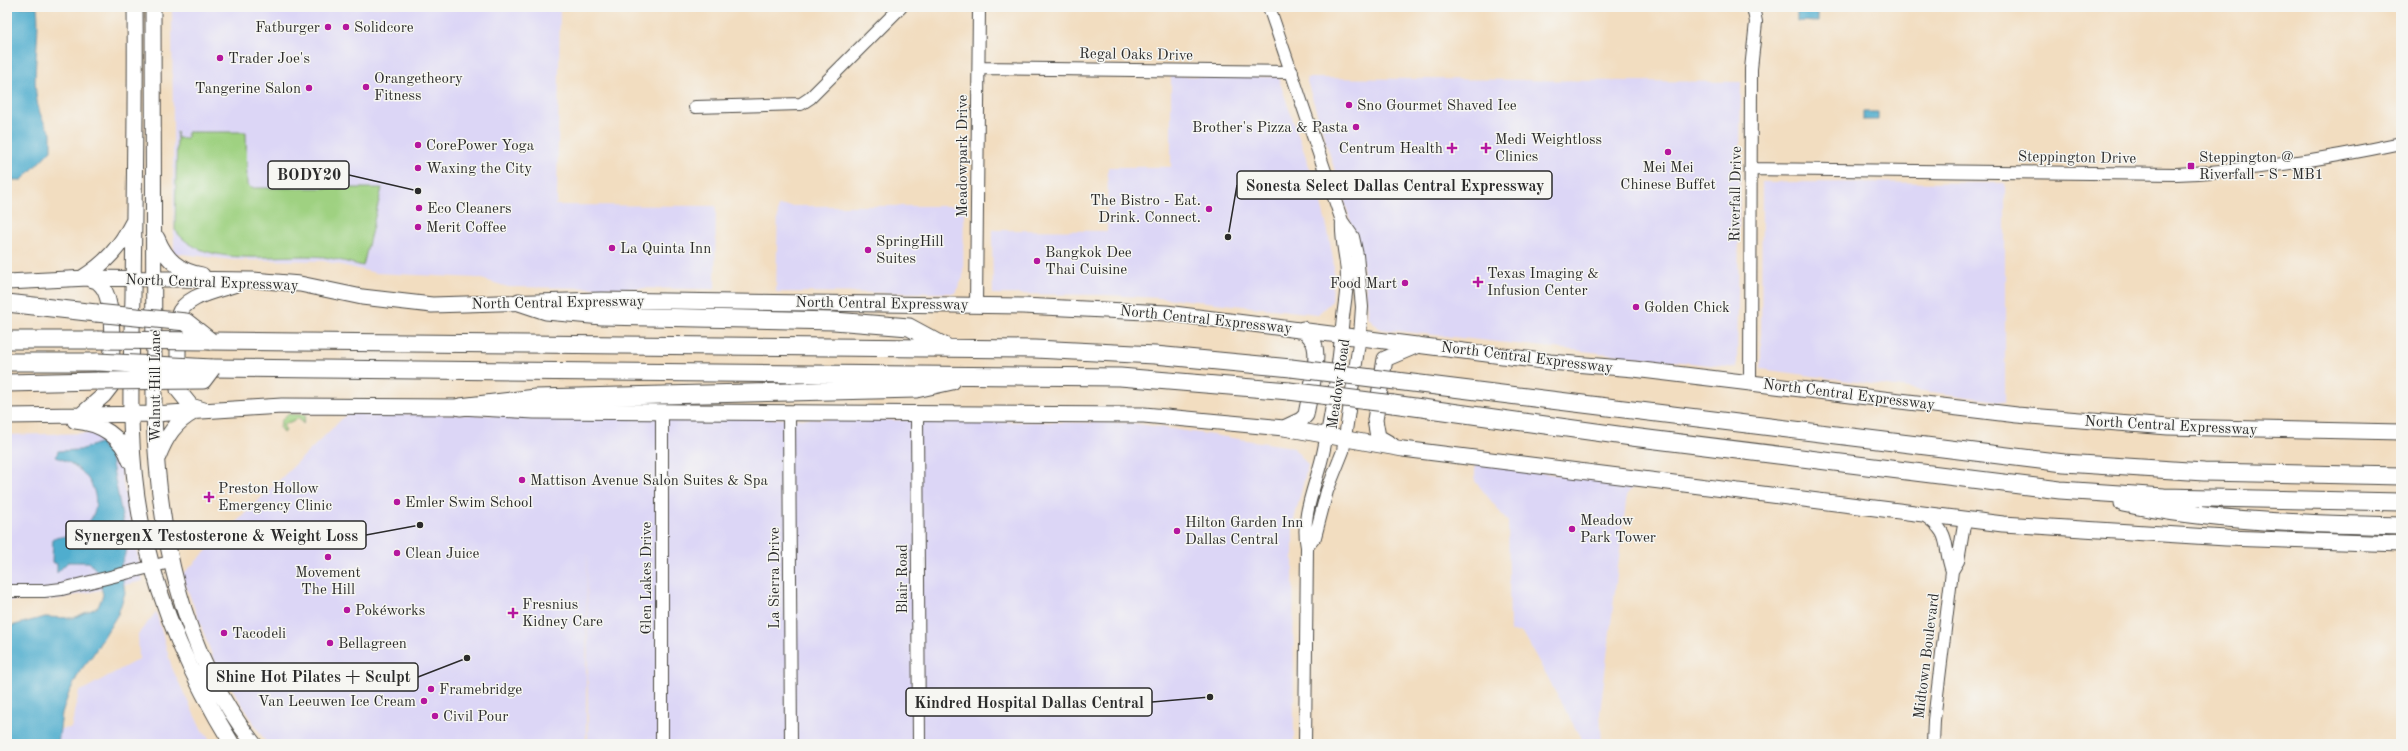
<svg xmlns="http://www.w3.org/2000/svg" width="2408" height="751" font-family="'Old Standard TT',serif">
<style>
.built{fill:#dcd6f6}
.green{fill:#9fd181;stroke:#657e56}
.water{fill:#4fadce;stroke:#3d6c7c}
.lines{fill:none;stroke-linecap:round;stroke-linejoin:round}
.minor-casing{stroke:#494641;stroke-width:14}
.major-casing{stroke:#494641;stroke-width:17}
.highway-casing{stroke:#494641;stroke-width:19}
.minor{stroke:#fff;stroke-width:12}
.major{stroke:#fff;stroke-width:15}
.highway{stroke:#fff;stroke-width:17}
.highway-bridge-casing{stroke:#494641;stroke-width:19;stroke-linecap:butt}
.highway-bridge{stroke:#fff;stroke-width:17}
.poi-dot{fill:#b5179e;stroke:#f6f6f2;stroke-width:1.5}
.labels{text-anchor:middle;stroke-width:3;stroke-linejoin:round;paint-order:stroke}
.poi-label{font-size:15px;fill:#2b2b2b;stroke:#f6f6f2;text-anchor:start}
.street-label{font-size:15px;fill:#2b2b2b;stroke:#f6f6f2}
.leader{fill:none;stroke:#2b2b2b;stroke-width:1.5}
.callout-dot{fill:#2b2b2b;stroke:#f6f6f2;stroke-width:1.5}
.callout{fill:#f6f6f2;stroke:#2b2b2b;stroke-width:1.5}
.callout-label{font-size:16px;text-anchor:middle;font-weight:bold;fill:#2b2b2b}
</style>
<rect width="100%" height="100%" fill="#f6f6f2"/>
<filter id="ink" filterUnits="userSpaceOnUse"><feTurbulence type="fractalNoise" baseFrequency=".025" numOctaves="2"/><feDisplacementMap in="SourceGraphic" scale="8" xChannelSelector="R" yChannelSelector="G"/><feConvolveMatrix kernelMatrix="1 2 1 2 8 2 1 2 1" color-interpolation-filters="sRGB"/></filter>
<filter id="wash" filterUnits="userSpaceOnUse"><feTurbulence type="fractalNoise" baseFrequency=".012" numOctaves="4" result="noise"/><feDisplacementMap in="SourceGraphic" scale="16" xChannelSelector="R" yChannelSelector="G"/><feGaussianBlur stdDeviation="0.9" result="paint"/><feColorMatrix in="noise" values="0 0 0 0 0 0 0 0 0 0 0 0 0 0 0 0 0 1.4 0 .05"/><feComposite in="paint" operator="in"/></filter>
<g filter="url(#wash)">
<rect width="100%" height="100%" fill="#f2ddc0"/>
<path class="built" d="M 172,7 L 560,7 L 557,202 L 554,205 L 716,206 L 715,289 L 508,287 L 478,278 L 376,273 L 323,261 L 233,260 L 174,253 Z
M 1171,76 L 1278,77 L 1318,192 L 1328,231 L 1334,265 L 1332,301 L 1318,314 L 1178,299 L 1106,295 L 993,294 L 992,230 L 1107,231 L 1108,167 L 1171,167 Z
M 1306,78 L 1741,82 L 1737,368 L 1380,329 L 1369,318 L 1362,258 Z
M 1762,182 L 2005,183 L 2005,402 L 1761,369 Z
M 778,206 L 964,206 L 963,278 L 955,293 L 776,292 Z
M 348,413 L 1132,423 L 1293,447 L 1308,465 L 1293,524 L 1294,744 L 588,744 L 587,546 L 586,744 L 267,744 L 213,658 L 182,575 Z
M 93,433 L 102,435 L 116,445 L 121,455 L 122,479 L 143,581 L 57,599 L 7,601 L 7,435 Z
M 1475,463 L 1634,486 L 1627,494 L 1600,713 L 1602,744 L 1584,744 L 1524,635 L 1521,632 L 1510,632 L 1508,522 L 1475,481 Z
M 156,612 L 172,668 L 201,729 L 214,744 L 58,744 L 60,729 L 71,728 L 79,692 L 139,659 L 138,634 Z"/>
<path class="green" d="M 177,132 L 177,138 L 187,138 L 187,132 L 246,132 L 247,185 L 251,188 L 382,188 L 363,266 C 350,263 337,259 324,257 C 280,252 204,271 175,230 Z
M 288,414 L 306,415 L 303,424 L 299,418 L 283,425 L 286,431 L 283,433 L 280,428 L 281,421 Z"/>
<path class="water" d="M 7,7 L 37,7 C 42,47 23,99 51,133 L 51,150 L 22,180 L 7,180 Z
M 1810,9 L 1818,9 L 1818,22 L 1797,21 L 1797,11 L 1809,13 Z
M 1863,112 L 1878,112 L 1878,120 L 1863,120 Z
M 102,442 L 103,448 L 109,448 L 128,547 L 121,565 L 125,593 L 118,614 L 92,656 L 80,671 L 69,693 L 62,713 L 58,744 L 7,744 L 7,627 L 45,617 L 73,618 L 98,607 L 103,595 L 97,571 L 89,562 L 68,562 L 57,573 L 57,564 L 52,562 L 53,538 C 111,534 108,473 56,457 L 58,451 L 80,450 Z"/>
</g>
<g filter="url(#ink)">
<g class="lines">
<g class="minor-casing">
<path id="minor" d="M 1269,7 L 1342,221 L 1353,237 L 1357,255 L 1362,307 L 1360,336 L 1343,451 L 1327,491 L 1315,537 L 1307,547
M 979,68 L 1292,72
M 695,107 L 801,104 L 810,98 L 901,7
M 1751,169 L 2176,174 C 2253,171 2326,159 2401,143
M 976,305 L 979,7
M 1750,382 L 1751,69 L 1756,22 L 1753,7
M 789,412 L 791,744
M 917,414 L 919,744
M 1924,515 C 1953,535 1942,543 1952,571
M 7,591 L 44,591 L 62,589 L 170,562
M 662,744 L 662,411
M 1305,744 L 1307,547 C 1300,514 1318,481 1324,449 C 1333,406 1339,361 1343,317 C 1345,299 1349,281 1346,263 C 1344,248 1341,236 1342,221
M 1933,744 L 1934,720 L 1952,571 L 1958,561 L 1965,519"/>
</g>
<g class="major-casing">
<path id="major" d="M 135,7 C 136,103 134,200 133,296 C 131,376 126,457 144,535 C 162,612 191,677 232,744
M 153,7 L 154,414 C 158,530 180,651 254,744
M 157,238 C 166,260 179,271 202,275
M 82,278 C 106,263 120,247 133,222
M 7,282 L 88,278 L 253,280 L 300,284 L 362,297 L 432,305 L 601,300 L 1023,306 L 1166,313 L 1550,362 L 1634,369 L 2017,415 L 2168,427 L 2401,432
M 204,410 L 191,406 L 178,390 L 178,316 C 185,295 217,291 236,284
M 81,415 L 104,395 L 111,386 C 111,363 117,297 99,283 C 97,280 91,280 88,278
M 7,416 L 154,414 L 282,406 L 460,407 L 534,411 L 1144,415 L 1284,428 L 1403,449 L 2003,524 L 2226,538 L 2401,544
M 75,421 C 100,423 122,436 130,461
M 1284,428 L 1301,420 L 1306,415 C 1309,396 1319,364 1315,347 C 1314,340 1308,334 1303,329
M 1392,445 L 1378,437 L 1375,420 L 1385,359 L 1418,345
M 158,457 C 166,437 175,422 194,412"/>
</g>
<g class="highway-casing">
<path id="highway" d="M 519,302 L 546,311 L 602,316 L 834,321 L 909,327 L 946,347
M 7,303 L 96,313
M 7,340 L 97,340
M 210,341 L 1035,349 L 1155,355 L 1291,368
M 7,362 L 98,362
M 212,368 L 1120,377 L 1289,391
M 1396,381 L 2064,463 L 2204,472 L 2401,476
M 7,383 L 98,381
M 1393,404 L 1632,437 L 2060,490 L 2164,497 L 2401,502
M 460,407 L 536,398 L 916,389 L 952,381
M 2123,503 C 2213,522 2308,524 2401,526"/>
</g>
<use href="#minor" class="minor"/>
<use href="#major" class="major"/>
<use href="#highway" class="highway"/>
<g class="highway-bridge-casing">
<path id="highway-bridge" d="M 96,313 L 186,322 L 210,341
M 97,340 L 210,341
M 98,362 L 212,368
M 1291,368 L 1396,381
M 98,381 L 203,380 L 212,368
M 1289,391 L 1393,404"/>
</g>
<use href="#highway-bridge" class="highway-bridge"/>
</g>
</g>
<g class="poi-dot">
<circle cx="328" cy="27" r="4"/>
<circle cx="346" cy="27" r="4"/>
<circle cx="220" cy="58" r="4"/>
<circle cx="366" cy="87" r="4"/>
<circle cx="309" cy="88" r="4"/>
<circle cx="1349" cy="105" r="4"/>
<circle cx="1356" cy="127" r="4"/>
<circle cx="418" cy="145" r="4"/>
<path d="M1450 142h4v4h4v4h-4v4h-4v-4h-4v-4h4z"/>
<path d="M1484 142h4v4h4v4h-4v4h-4v-4h-4v-4h4z"/>
<circle cx="1668" cy="152" r="4"/>
<rect x="2187" y="162" width="8" height="8" rx="2"/>
<circle cx="418" cy="168" r="4"/>
<circle cx="419" cy="208" r="4"/>
<circle cx="1209" cy="209" r="4"/>
<circle cx="418" cy="227" r="4"/>
<circle cx="612" cy="248" r="4"/>
<circle cx="868" cy="250" r="4"/>
<circle cx="1037" cy="261" r="4"/>
<path d="M1476 276h4v4h4v4h-4v4h-4v-4h-4v-4h4z"/>
<circle cx="1405" cy="283" r="4"/>
<circle cx="1636" cy="307" r="4"/>
<circle cx="522" cy="480" r="4"/>
<path d="M207 491h4v4h4v4h-4v4h-4v-4h-4v-4h4z"/>
<circle cx="397" cy="502" r="4"/>
<circle cx="1572" cy="529" r="4"/>
<circle cx="1177" cy="531" r="4"/>
<circle cx="397" cy="553" r="4"/>
<circle cx="328" cy="557" r="4"/>
<circle cx="347" cy="610" r="4"/>
<path d="M511 607h4v4h4v4h-4v4h-4v-4h-4v-4h4z"/>
<circle cx="224" cy="633" r="4"/>
<circle cx="330" cy="643" r="4"/>
<circle cx="431" cy="689" r="4"/>
<circle cx="424" cy="701" r="4"/>
<circle cx="435" cy="716" r="4"/>
</g>
<g class="labels">
<g class="poi-label">
<text x="320" y="32" text-anchor="end">Fatburger</text>
<text x="354" y="32">Solidcore</text>
<text x="228" y="63">Trader Joe's</text>
<text x="374" y="83">Orangetheory<tspan x="374" dy="17">Fitness</tspan></text>
<text x="301" y="93" text-anchor="end">Tangerine Salon</text>
<text x="1357" y="110">Sno Gourmet Shaved Ice</text>
<text x="1348" y="132" text-anchor="end">Brother's Pizza &amp; Pasta</text>
<text x="1495" y="144">Medi Weightloss<tspan x="1495" dy="17">Clinics</tspan></text>
<text x="426" y="150">CorePower Yoga</text>
<text x="1443" y="153" text-anchor="end">Centrum Health</text>
<text x="2199" y="162">Steppington @<tspan x="2199" dy="17">Riverfall - S - MB1</tspan></text>
<text x="1668" y="172" text-anchor="middle">Mei Mei<tspan x="1668" dy="17">Chinese Buffet</tspan></text>
<text x="426" y="173">Waxing the City</text>
<text x="1201" y="205" text-anchor="end">The Bistro - Eat.<tspan x="1201" dy="17">Drink. Connect.</tspan></text>
<text x="427" y="213">Eco Cleaners</text>
<text x="426" y="232">Merit Coffee</text>
<text x="876" y="246">SpringHill<tspan x="876" dy="17">Suites</tspan></text>
<text x="620" y="253">La Quinta Inn</text>
<text x="1045" y="257">Bangkok Dee<tspan x="1045" dy="17">Thai Cuisine</tspan></text>
<text x="1487" y="278">Texas Imaging &amp;<tspan x="1487" dy="17">Infusion Center</tspan></text>
<text x="1397" y="288" text-anchor="end">Food Mart</text>
<text x="1644" y="312">Golden Chick</text>
<text x="530" y="485">Mattison Avenue Salon Suites &amp; Spa</text>
<text x="218" y="493">Preston Hollow<tspan x="218" dy="17">Emergency Clinic</tspan></text>
<text x="405" y="507">Emler Swim School</text>
<text x="1580" y="525">Meadow<tspan x="1580" dy="17">Park Tower</tspan></text>
<text x="1185" y="527">Hilton Garden Inn<tspan x="1185" dy="17">Dallas Central</tspan></text>
<text x="405" y="558">Clean Juice</text>
<text x="328" y="577" text-anchor="middle">Movement<tspan x="328" dy="17">The Hill</tspan></text>
<text x="522" y="609">Fresnius<tspan x="522" dy="17">Kidney Care</tspan></text>
<text x="355" y="615">Pokéworks</text>
<text x="232" y="638">Tacodeli</text>
<text x="338" y="648">Bellagreen</text>
<text x="439" y="694">Framebridge</text>
<text x="416" y="706" text-anchor="end">Van Leeuwen Ice Cream</text>
<text x="443" y="721">Civil Pour</text>
</g>
<g class="street-label">
<text transform="translate(1136 54) rotate(1)" y="5">Regal Oaks Drive</text>
<text transform="translate(962 156) rotate(-90)" y="5">Meadowpark Drive</text>
<text transform="translate(2077 157) rotate(1)" y="5">Steppington Drive</text>
<text transform="translate(1735 194) rotate(-89)" y="5">Riverfall Drive</text>
<text transform="translate(212 282) rotate(2)" y="5">North Central Expressway</text>
<text transform="translate(558 302) rotate(-1)" y="5">North Central Expressway</text>
<text transform="translate(882 303) rotate(1)" y="5">North Central Expressway</text>
<text transform="translate(1206 319) rotate(6)" y="5">North Central Expressway</text>
<text transform="translate(1527 357) rotate(7)" y="5">North Central Expressway</text>
<text transform="translate(1338 384) rotate(-82)" y="5">Meadow Road</text>
<text transform="translate(155 386) rotate(-90)" y="5">Walnut Hill Lane</text>
<text transform="translate(1849 394) rotate(7)" y="5">North Central Expressway</text>
<text transform="translate(2171 425) rotate(3)" y="5">North Central Expressway</text>
<text transform="translate(646 578) rotate(-90)" y="5">Glen Lakes Drive</text>
<text transform="translate(774 578) rotate(-90)" y="5">La Sierra Drive</text>
<text transform="translate(902 579) rotate(-90)" y="5">Blair Road</text>
<text transform="translate(1926 656) rotate(-83)" y="5">Midtown Boulevard</text>
</g>
</g>
<path class="leader" d="M418 191L349 175M1228 237L1237 185M420 525L366 535M467 658L418 677M1210 697L1152 702"/>
<g class="callout-dot">
<circle cx="418" cy="191" r="4"/>
<circle cx="1228" cy="237" r="4"/>
<circle cx="420" cy="525" r="4"/>
<circle cx="467" cy="658" r="4"/>
<circle cx="1210" cy="697" r="4"/>
</g>
<g class="callout">
<rect x="268" y="161" width="81" height="28" rx="4"/>
<rect x="1237" y="171" width="315" height="28" rx="4"/>
<rect x="66" y="521" width="300" height="28" rx="4"/>
<rect x="207" y="663" width="211" height="28" rx="4"/>
<rect x="906" y="688" width="246" height="28" rx="4"/>
</g>
<g class="callout-label">
<text x="309" y="180">BODY20</text>
<text x="1395" y="191">Sonesta Select Dallas Central Expressway</text>
<text x="216" y="541">SynergenX Testosterone &amp; Weight Loss</text>
<text x="313" y="682">Shine Hot Pilates + Sculpt</text>
<text x="1029" y="708">Kindred Hospital Dallas Central</text>
</g>
<rect width="2408" height="751" fill="none" stroke="#f6f6f2" stroke-width="24"/>
</svg>
